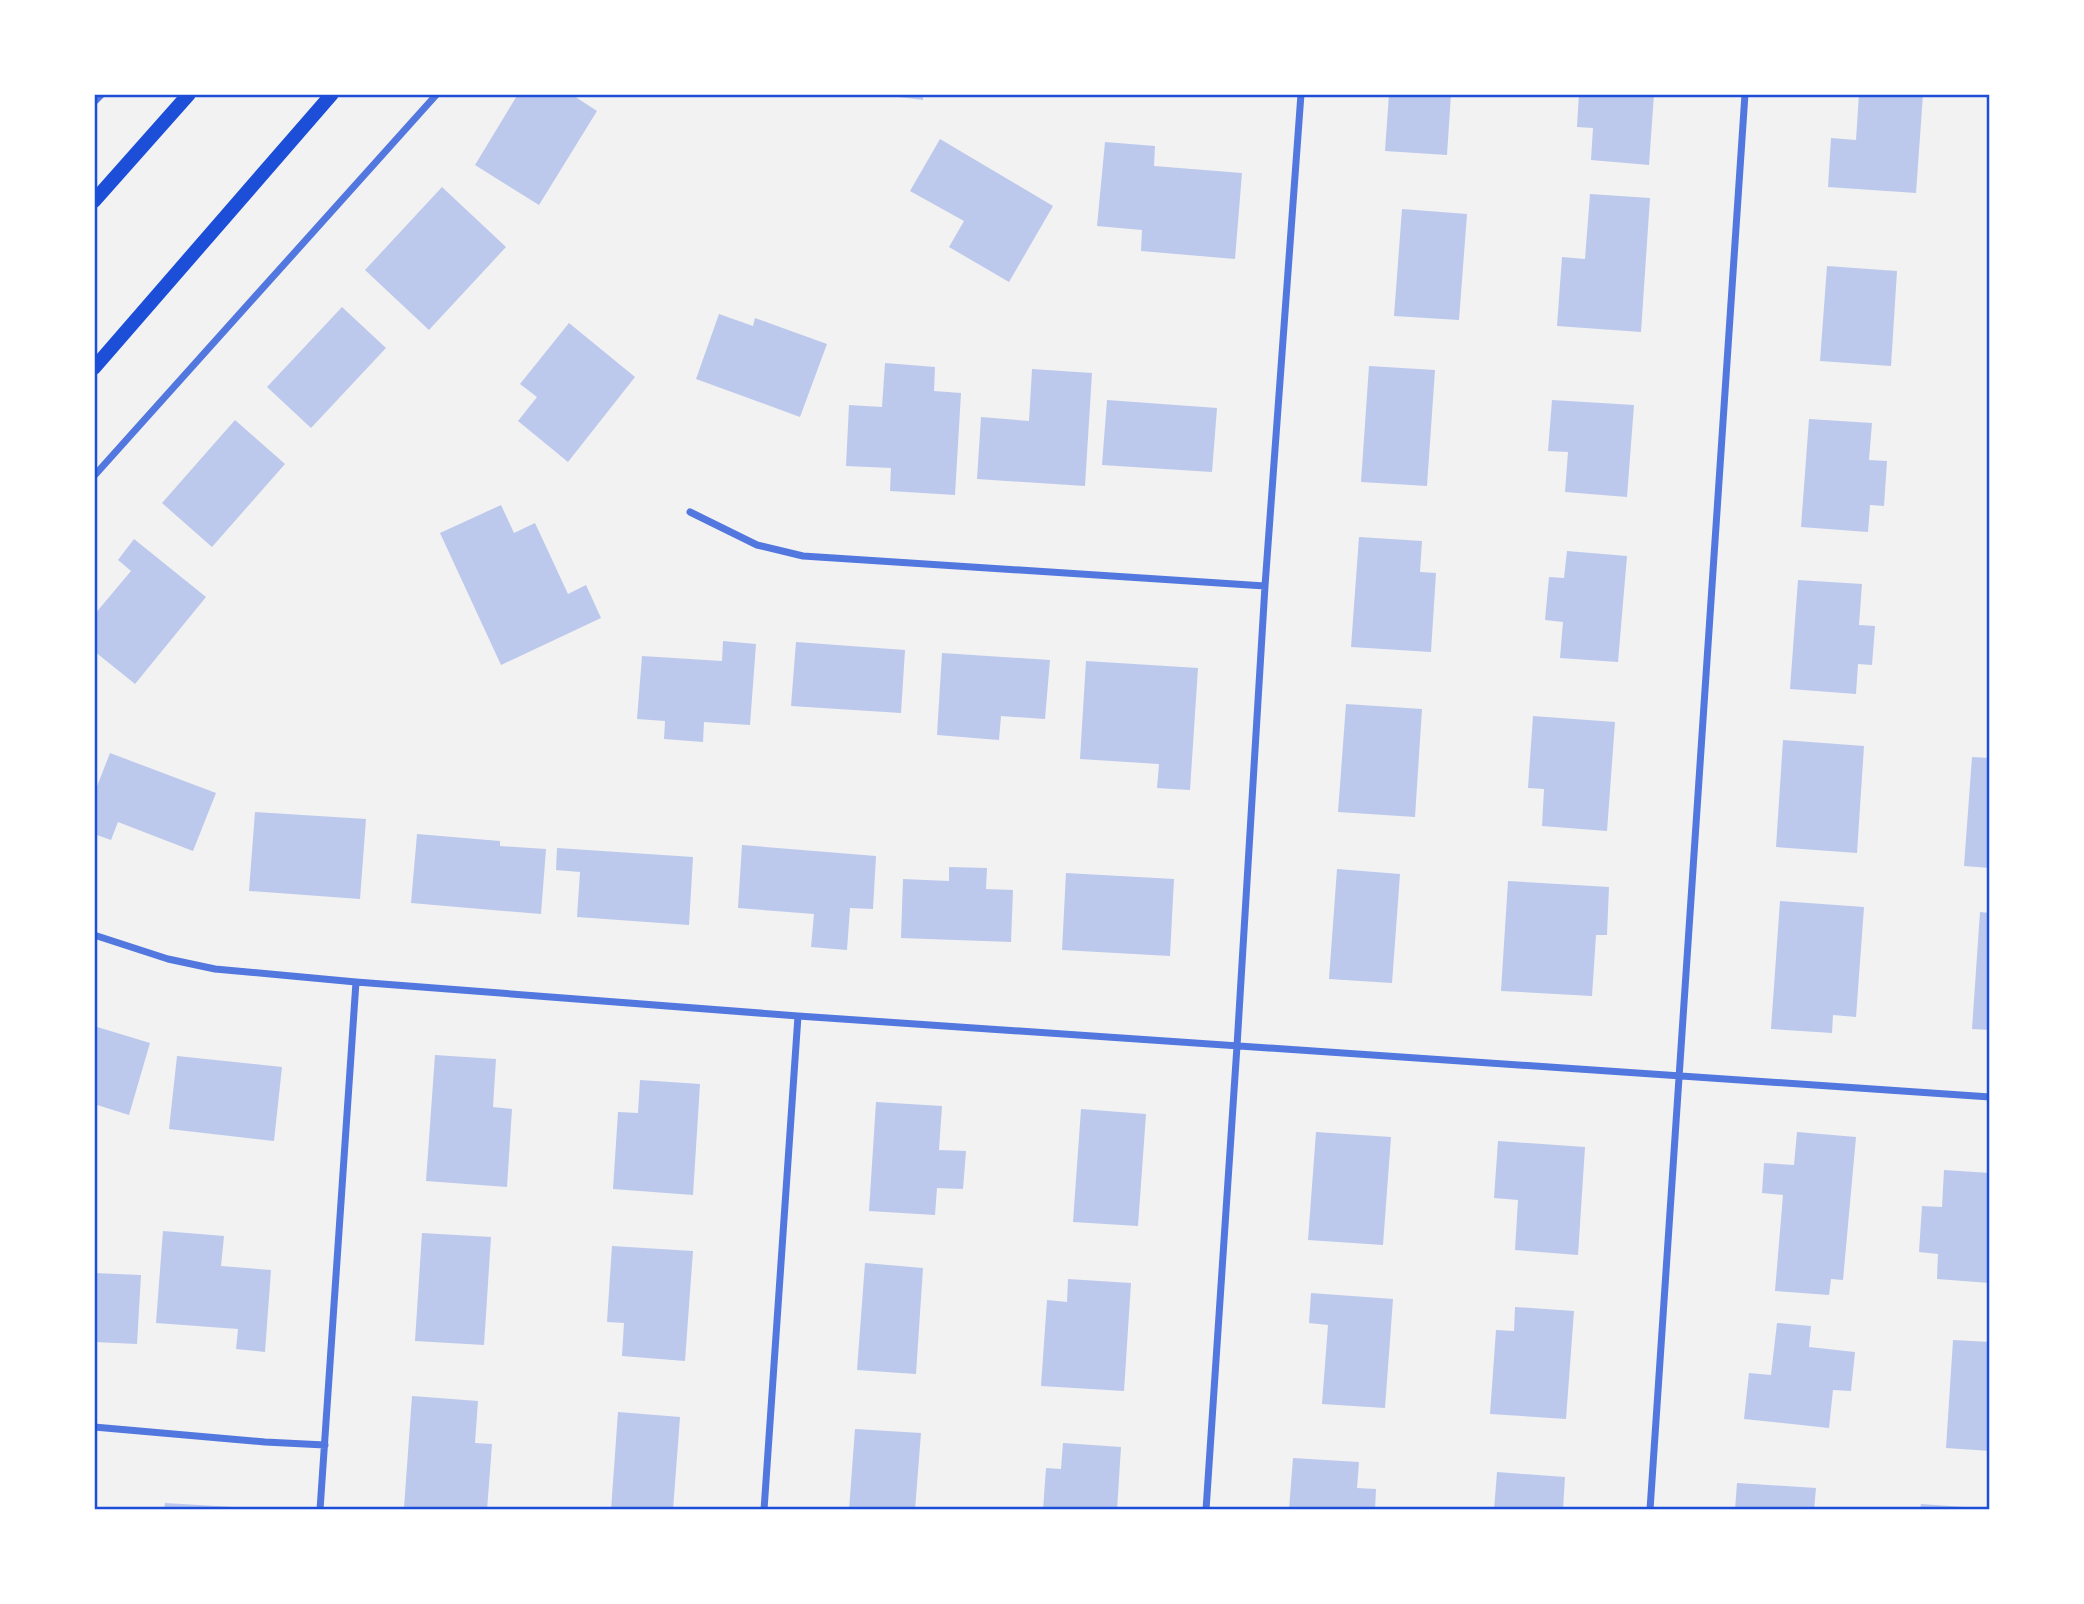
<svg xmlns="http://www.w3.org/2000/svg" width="2084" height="1604" font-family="'IBM Plex Sans',sans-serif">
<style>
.building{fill:#bdc9ec}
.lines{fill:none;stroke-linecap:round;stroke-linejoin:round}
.minor{stroke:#5277de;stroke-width:7}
.secondary{stroke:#1d4ed8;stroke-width:14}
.neatline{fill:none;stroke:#1d4ed8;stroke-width:2.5}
</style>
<rect width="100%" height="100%" fill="#f2f2f2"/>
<path class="building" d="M 518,94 L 571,94 L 597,111 L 539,205 L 475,165 Z
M 890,94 L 923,94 L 923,100 L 890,96 Z
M 1389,94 L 1451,94 L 1447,155 L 1385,151 Z
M 1579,94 L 1654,94 L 1649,165 L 1591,160 L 1593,128 L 1577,127 Z
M 1859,94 L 1923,94 L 1916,193 L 1828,187 L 1831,138 L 1856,140 Z
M 940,139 L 1053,206 L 1009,282 L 949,247 L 964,221 L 910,191 Z
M 1105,142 L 1155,146 L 1154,166 L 1242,173 L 1235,259 L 1141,251 L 1142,230 L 1097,226 Z
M 442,187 L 506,247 L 429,330 L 365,270 Z
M 1590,194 L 1650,198 L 1641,332 L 1557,326 L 1562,257 L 1585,259 Z
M 1402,209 L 1467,214 L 1459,320 L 1394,316 Z
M 1827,266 L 1897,271 L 1891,366 L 1820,361 Z
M 342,307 L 386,348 L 311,428 L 267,387 Z
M 719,314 L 753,326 L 755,318 L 827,344 L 800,417 L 696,379 Z
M 569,323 L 635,377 L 568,462 L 518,421 L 537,397 L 520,384 Z
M 885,363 L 935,367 L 934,391 L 961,393 L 955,495 L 890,491 L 891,468 L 846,466 L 849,405 L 882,407 Z
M 1369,366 L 1435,370 L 1427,486 L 1361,482 Z
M 1032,369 L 1092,373 L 1085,486 L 977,479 L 981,417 L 1029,421 Z
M 1107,400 L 1217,408 L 1212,472 L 1102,465 Z
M 1552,400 L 1634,405 L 1627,497 L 1565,492 L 1568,452 L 1548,451 Z
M 1809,419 L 1872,423 L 1869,460 L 1887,461 L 1884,506 L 1870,505 L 1868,532 L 1801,527 Z
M 235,420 L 285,464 L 212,547 L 162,503 Z
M 501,505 L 514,533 L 535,523 L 568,594 L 586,585 L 601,618 L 501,665 L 440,533 Z
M 1359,537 L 1422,541 L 1420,572 L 1436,573 L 1431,652 L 1351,647 Z
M 134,539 L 206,597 L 135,684 L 94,651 L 94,615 L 131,571 L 118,560 Z
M 1567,551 L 1627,556 L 1618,662 L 1560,658 L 1563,622 L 1545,620 L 1549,577 L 1564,578 Z
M 1798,580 L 1862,584 L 1859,625 L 1875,626 L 1872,665 L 1858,664 L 1856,694 L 1790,689 Z
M 723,641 L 756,644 L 750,725 L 704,722 L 703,742 L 664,739 L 665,721 L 637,719 L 642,656 L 722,661 Z
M 796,642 L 905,650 L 901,713 L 791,706 Z
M 942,653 L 1050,660 L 1045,719 L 1001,716 L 999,740 L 937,735 Z
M 1086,661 L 1198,668 L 1190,790 L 1157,788 L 1159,764 L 1080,759 Z
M 1346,704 L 1422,709 L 1415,817 L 1338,812 Z
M 1533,716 L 1615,722 L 1607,831 L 1542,826 L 1544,789 L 1528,788 Z
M 1783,740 L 1864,746 L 1857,853 L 1776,847 Z
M 110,753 L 216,793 L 193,851 L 118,822 L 111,840 L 94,834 L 94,794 Z
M 1972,757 L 1990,758 L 1990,868 L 1964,866 Z
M 255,812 L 366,819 L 360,899 L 249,891 Z
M 417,834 L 500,841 L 500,846 L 546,849 L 541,914 L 411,903 Z
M 742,845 L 876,856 L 873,909 L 850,908 L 847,950 L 811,947 L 814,914 L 738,908 Z
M 557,848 L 693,857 L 689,925 L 577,917 L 580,872 L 556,870 Z
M 949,867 L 987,868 L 986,889 L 1013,890 L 1011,942 L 901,938 L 903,879 L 949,881 Z
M 1337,869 L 1400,874 L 1392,983 L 1329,979 Z
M 1066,873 L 1174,879 L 1170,956 L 1062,950 Z
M 1508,881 L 1609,887 L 1607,935 L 1596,935 L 1592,996 L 1501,991 Z
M 1780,901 L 1864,907 L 1856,1017 L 1833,1015 L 1832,1033 L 1771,1029 Z
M 1980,912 L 1990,913 L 1990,1030 L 1972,1029 Z
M 94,1026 L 150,1043 L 129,1115 L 94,1104 Z
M 435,1055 L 496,1059 L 493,1107 L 512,1109 L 507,1187 L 426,1181 Z
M 177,1056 L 282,1067 L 274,1141 L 169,1129 Z
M 640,1080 L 700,1084 L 693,1195 L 613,1189 L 618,1112 L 638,1113 Z
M 876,1102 L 942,1106 L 939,1150 L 966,1151 L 963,1189 L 937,1188 L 935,1215 L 869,1211 Z
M 1081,1109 L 1146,1114 L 1138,1226 L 1073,1222 Z
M 1316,1132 L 1391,1137 L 1383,1245 L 1308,1240 Z
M 1797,1132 L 1856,1137 L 1843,1280 L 1831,1279 L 1829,1295 L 1775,1291 L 1783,1195 L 1762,1193 L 1764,1163 L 1794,1165 Z
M 1498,1141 L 1585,1147 L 1578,1255 L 1515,1250 L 1518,1200 L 1494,1198 Z
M 1944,1170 L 1990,1173 L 1990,1283 L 1937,1279 L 1938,1254 L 1919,1252 L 1922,1206 L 1942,1207 Z
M 163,1231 L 224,1236 L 221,1266 L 271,1270 L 265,1352 L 236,1349 L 238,1329 L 156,1323 Z
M 422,1233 L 491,1237 L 484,1345 L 415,1341 Z
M 612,1246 L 693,1251 L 685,1361 L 622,1356 L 624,1323 L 607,1322 Z
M 865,1263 L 923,1268 L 916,1374 L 857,1370 Z
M 94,1273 L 141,1275 L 137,1344 L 94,1342 Z
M 1068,1279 L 1131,1283 L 1124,1391 L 1041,1386 L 1047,1300 L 1067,1302 Z
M 1311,1293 L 1393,1299 L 1385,1408 L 1322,1404 L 1328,1325 L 1309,1323 Z
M 1515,1307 L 1574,1311 L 1566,1419 L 1490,1414 L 1496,1330 L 1514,1331 Z
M 1777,1323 L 1811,1326 L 1809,1347 L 1855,1352 L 1851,1391 L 1833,1390 L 1829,1428 L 1744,1419 L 1749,1373 L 1771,1375 Z
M 1953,1340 L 1990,1342 L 1990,1451 L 1946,1448 Z
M 412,1396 L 478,1401 L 475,1443 L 492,1444 L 487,1510 L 404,1508 Z
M 618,1412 L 680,1417 L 673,1510 L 611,1510 Z
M 855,1429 L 921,1433 L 915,1510 L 849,1510 Z
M 1063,1443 L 1121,1447 L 1117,1510 L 1043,1510 L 1046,1468 L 1061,1469 Z
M 1293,1458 L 1359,1462 L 1357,1488 L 1376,1489 L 1375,1510 L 1289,1510 Z
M 1497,1472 L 1565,1477 L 1563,1510 L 1494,1510 Z
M 1737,1483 L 1816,1488 L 1814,1510 L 1735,1510 Z
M 165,1503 L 233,1507 L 233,1510 L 164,1510 Z
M 1921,1504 L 1964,1507 L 1964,1510 L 1920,1510 Z"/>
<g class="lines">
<path class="minor" d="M 94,102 L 102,94
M 94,476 L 437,94
M 690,512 L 757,545 L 803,556 L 1265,586
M 94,935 L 168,959 L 215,969 L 356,982 L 798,1016 L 1990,1097
M 94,1427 L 265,1442 L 325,1445
M 320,1510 L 356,982
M 764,1510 L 798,1016
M 1206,1510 L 1237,1046 L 1265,586 L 1301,94
M 1650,1510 L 1745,94"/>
<path class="secondary" d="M 94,201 L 189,94
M 94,368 L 332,94"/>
</g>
<rect width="2084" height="1604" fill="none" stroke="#ffffff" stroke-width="192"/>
<rect x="96" y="96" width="1892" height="1412" class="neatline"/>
</svg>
